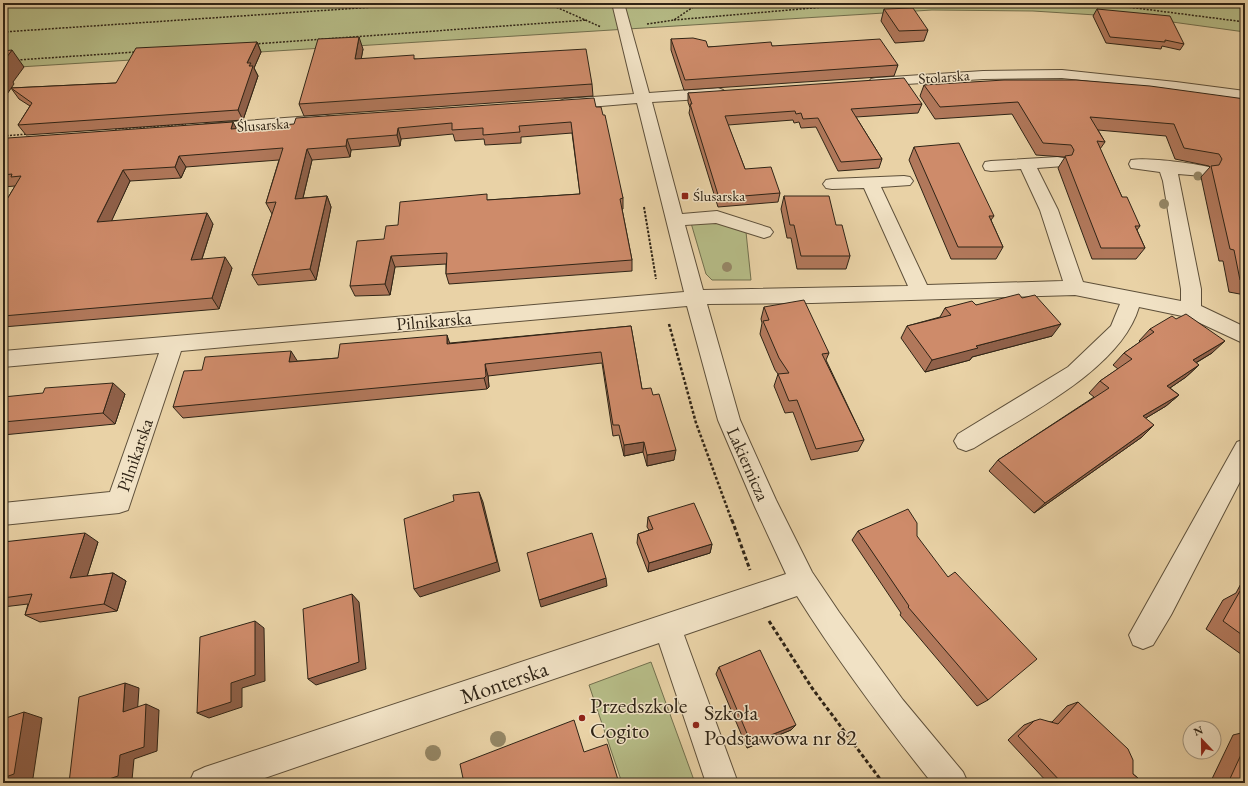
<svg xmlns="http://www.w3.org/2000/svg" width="1248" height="786" font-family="'EB Garamond',serif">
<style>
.green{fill:#b6bc87;stroke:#72704e}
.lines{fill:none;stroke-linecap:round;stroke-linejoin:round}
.minor-casing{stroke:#5e503a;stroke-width:2}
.path-far3{stroke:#2f2416;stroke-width:1.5;stroke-dasharray:2 1.5;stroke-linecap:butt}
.path-far2{stroke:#2f2416;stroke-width:2;stroke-dasharray:2.5 1.5;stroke-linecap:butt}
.path-far1{stroke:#2f2416;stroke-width:2.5;stroke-dasharray:3 2;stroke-linecap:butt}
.path{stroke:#2f2416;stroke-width:3;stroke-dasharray:4 2.5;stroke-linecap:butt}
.minor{fill:#f1e2c5;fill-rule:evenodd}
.tree{fill:#958766}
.wall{fill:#b1785b;stroke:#2f2416}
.shaded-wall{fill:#90614a;stroke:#2f2416}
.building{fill:#ce8b6a;stroke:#2f2416}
.poi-dot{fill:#8f2418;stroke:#f1e2c5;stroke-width:1.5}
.labels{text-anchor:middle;stroke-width:3;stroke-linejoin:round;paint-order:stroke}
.far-street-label{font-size:15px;fill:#2f2416;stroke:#f1e2c5}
.far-poi-label{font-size:15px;fill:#2f2416;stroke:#f1e2c5;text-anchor:start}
.street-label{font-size:18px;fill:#2f2416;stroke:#f1e2c5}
.near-street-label{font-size:22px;fill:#2f2416;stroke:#f1e2c5}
.near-poi-label{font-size:22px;fill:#2f2416;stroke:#f1e2c5;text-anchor:start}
</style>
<rect width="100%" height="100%" fill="#e9d2a6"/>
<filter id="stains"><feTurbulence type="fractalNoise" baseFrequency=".005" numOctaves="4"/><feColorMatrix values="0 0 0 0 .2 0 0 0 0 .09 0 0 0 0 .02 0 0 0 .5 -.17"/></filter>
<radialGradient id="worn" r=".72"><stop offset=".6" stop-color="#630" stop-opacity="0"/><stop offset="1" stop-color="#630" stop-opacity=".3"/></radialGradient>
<path class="green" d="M 3,3 L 1245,3 L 1245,32 L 1143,18 L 1033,11 L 932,10 L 3,68 Z
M 714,221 L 746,232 L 751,280 L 712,280 L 706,274 L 691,223 Z
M 651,662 L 695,783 L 622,783 L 589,685 Z"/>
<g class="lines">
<g class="minor-casing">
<path id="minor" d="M 612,3 L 624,3 L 649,93 L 718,88 L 723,90 L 726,93 L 723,96 L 718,98 L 652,102 L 682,214 L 717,211 L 770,228 L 773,232 L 770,236 L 764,238 L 716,223 L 685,225 L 703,290 L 908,286 L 864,188 L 832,189 L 826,188 L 823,184 L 826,180 L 832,179 L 904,176 L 910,177 L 913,181 L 910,185 L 881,187 L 927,285 L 1063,281 L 1040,210 L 1021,169 L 991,171 L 985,170 L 983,166 L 985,162 L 991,161 L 1058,157 L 1064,158 L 1066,162 L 1064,166 L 1037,168 L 1058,210 L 1083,282 L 1181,301 L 1181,289 L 1163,181 L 1160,172 L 1131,168 L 1129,164 L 1131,160 C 1145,157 1193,163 1209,167 L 1211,171 L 1209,175 L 1203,176 L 1178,174 L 1201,289 L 1201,306 L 1245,327 L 1245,344 L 1187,317 L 1139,307 C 1121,369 1026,415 974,448 L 966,451 L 958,448 L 954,441 L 958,434 L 1068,367 L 1111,326 L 1120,304 L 1075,295 L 812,303 L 707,304 L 740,420 L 776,500 L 812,572 L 839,612 L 903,700 L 963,772 L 968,783 L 932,783 C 884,723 838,661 797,596 L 684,635 L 738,783 L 706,783 L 659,643 L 250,783 L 189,783 L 194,772 L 205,767 L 786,574 L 755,507 L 718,420 L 687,306 L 181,351 L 128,510 L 119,513 L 3,525 L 3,503 L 110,492 L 159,353 L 3,367 L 3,351 L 684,292 L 637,103 L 565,109 L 560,107 L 557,104 L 560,101 L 565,99 L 634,94 Z
M 1062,70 L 1176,82 L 1245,91 L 1245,101 L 1176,90 L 1062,78 L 983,79 L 876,86 L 871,85 L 869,82 L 871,79 L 876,78 L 983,71 Z
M 325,115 L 331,117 L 333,120 L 331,123 L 206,134 L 200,132 L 198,129 L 200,126 L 206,124 Z
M 1245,439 L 1245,472 L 1171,615 L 1153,645 L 1143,649 L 1133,645 L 1129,635 L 1237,442 Z"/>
</g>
<path class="path-far3" d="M 547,3 L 601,27
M 1070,3 L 1120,6 L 1245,22
M 674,20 L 870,3
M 647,24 L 674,20 L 699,3
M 3,32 L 434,3
M 255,44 L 587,20
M 17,60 L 136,52
M 115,129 L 186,124
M 3,136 L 28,134"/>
<path class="path-far2" d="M 644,207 L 656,279"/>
<path class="path-far1" d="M 669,324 L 696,423 L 732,521"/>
<path class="path" d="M 732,520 L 750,570
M 769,621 L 812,688 L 883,783"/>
<use href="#minor" class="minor"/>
</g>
<g class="tree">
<circle cx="1198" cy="176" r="4.5"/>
<circle cx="1164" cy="204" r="5"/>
<circle cx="727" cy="267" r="5"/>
<circle cx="498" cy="739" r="8"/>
<circle cx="433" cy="753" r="8"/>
</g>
<path class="wall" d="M 884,9 L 928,30 L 924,41 L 895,43 L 881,21 Z
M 1097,9 L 1184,44 L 1180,50 L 1162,46 L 1161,49 L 1106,43 L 1093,16 Z
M 671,39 L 708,47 L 772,46 L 898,65 L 894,76 L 684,90 L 671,50 Z
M 257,42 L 261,52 L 254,68 L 258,76 L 243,120 L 26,135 L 18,125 L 30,106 L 19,99 L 11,88 L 116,83 Z
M 363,49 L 361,59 L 415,59 L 592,84 L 593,96 L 304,116 L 299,104 Z
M 924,85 L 1245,99 L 1245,295 L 1229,292 L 1223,261 L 1219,261 L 1201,177 L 1210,167 L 1209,166 L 1175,159 L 1166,136 L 1098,130 L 1105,142 L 1100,149 L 1122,197 L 1140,226 L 1137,230 L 1145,248 L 1136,259 L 1092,259 L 1058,168 L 1065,157 L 1064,157 L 1036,155 L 1012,114 L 935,119 L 920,96 Z
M 688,93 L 922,104 L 918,113 L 856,117 L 882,159 L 879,168 L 838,171 L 816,127 L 801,128 L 799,122 L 794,123 L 793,120 L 728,125 L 745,169 L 780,193 L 778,202 L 718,207 L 689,113 L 690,108 L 688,102 Z
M 596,107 L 623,198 L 623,209 L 622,209 L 632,260 L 632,271 L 449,284 L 446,274 L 446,264 L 395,267 L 390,295 L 355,296 L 350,286 L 384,239 L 398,225 L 488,200 L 580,194 L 572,133 L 521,137 L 521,143 L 485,145 L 484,139 L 455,141 L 453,134 L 401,139 L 400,146 L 351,150 L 350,157 L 312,160 L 303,198 L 327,196 L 331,207 L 316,280 L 258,285 L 252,275 L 272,214 L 266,203 L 279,160 L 186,167 L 181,178 L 130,181 L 111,221 L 213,224 L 202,259 L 232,268 L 219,309 L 3,327 L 3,206 L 15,186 L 3,187 L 3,145 L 236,129 Z
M 914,147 L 994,216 L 991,220 L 1003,247 L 996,259 L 951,259 L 909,160 Z
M 784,196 L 836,225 L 850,256 L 846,269 L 797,269 L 791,238 L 787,238 L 781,209 Z
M 976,305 L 1052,336 L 972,357 L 970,360 L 925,372 L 901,338 L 907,326 L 940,317 L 945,308 Z
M 764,307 L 829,353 L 826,360 L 864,440 L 858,451 L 811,460 L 793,412 L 785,413 L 774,386 L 778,374 L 775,370 L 760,334 L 762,323 L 761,319 Z
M 631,326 L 642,389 L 653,395 L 674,460 L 647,466 L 643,452 L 624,456 L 619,435 L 613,436 L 602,363 L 488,376 L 489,387 L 487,389 L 183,418 L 173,407 L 298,361 L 338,358 L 450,343 Z
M 1150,329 L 1212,353 L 1196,363 L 1199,365 L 1186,377 L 1170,388 L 1179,395 L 1166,406 L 1146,418 L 1142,437 L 1034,513 L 989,471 L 998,460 L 1094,397 L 1089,393 L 1100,381 L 1118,369 L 1113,365 L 1124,353 L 1140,342 L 1139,341 Z
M 125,394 L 115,424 L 3,435 L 3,397 Z
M 648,517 L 712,544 L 710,553 L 648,572 L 637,543 L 638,534 L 649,530 L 647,527 Z
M 858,531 L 917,536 L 988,700 L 977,706 L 900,615 L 901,613 L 852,540 Z
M 3,542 L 98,542 L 87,576 L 113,573 L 126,581 L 117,611 L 40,622 L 25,615 L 28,604 L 3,607 Z
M 1245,576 L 1245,657 L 1206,629 L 1223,600 L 1236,593 Z
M 719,667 L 791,730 L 747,748 L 716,674 Z
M 1078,702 L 1133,774 L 1144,783 L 1048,783 L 1008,740 L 1024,725 L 1034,721 L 1052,722 L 1067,706 Z
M 1245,732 L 1245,783 L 1210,783 L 1233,735 Z"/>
<path class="shaded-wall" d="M 359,37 L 363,49 L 359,71 L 355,59 Z
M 257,42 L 261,52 L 254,68 L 258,76 L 243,120 L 238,110 L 247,63 Z
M 12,50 L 24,67 L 13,82 L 14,84 L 3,100 L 3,62 Z
M 233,122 L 239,133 L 231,129 Z
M 398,128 L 401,139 L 400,146 L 397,135 Z
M 347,139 L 351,150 L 350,157 L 346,146 Z
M 307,149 L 312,160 L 300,210 L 295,199 Z
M 179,156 L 186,167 L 181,178 L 175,167 Z
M 123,170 L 130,181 L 106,233 L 97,222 Z
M 327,196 L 331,207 L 316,280 L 310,269 Z
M 207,213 L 213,224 L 198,271 L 191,260 Z
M 391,256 L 395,267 L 390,295 L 385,284 Z
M 225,257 L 232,268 L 219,309 L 212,298 Z
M 1061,324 L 1052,336 L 972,357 L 970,360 L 925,372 L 932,360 L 976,346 Z
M 447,335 L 451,347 L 447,344 Z
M 1225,341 L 1212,353 L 1180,372 L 1193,360 Z
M 291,351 L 298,362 L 289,362 Z
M 485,364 L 488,376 L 489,387 L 487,389 L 484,378 Z
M 1199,365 L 1186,377 L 1155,398 L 1167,386 Z
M 113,383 L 125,394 L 115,424 L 103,413 Z
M 1179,395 L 1166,406 L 1131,427 L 1143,416 Z
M 1154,425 L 1142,437 L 1034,513 L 1045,503 Z
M 644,442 L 643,452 L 624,456 L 624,445 Z
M 676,450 L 674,460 L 647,466 L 647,455 Z
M 479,492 L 483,502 L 500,571 L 420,597 L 414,589 Z
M 85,533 L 98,542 L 84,586 L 70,578 Z
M 712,544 L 710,553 L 648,572 L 649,563 Z
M 113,573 L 126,581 L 117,611 L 104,604 Z
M 606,578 L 607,586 L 541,607 L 539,600 Z
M 352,594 L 359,602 L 366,669 L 316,685 L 308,679 Z
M 255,621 L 264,628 L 265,681 L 242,688 L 242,707 L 209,718 L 197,713 Z
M 125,683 L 139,688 L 137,717 L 123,712 Z
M 146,704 L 159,710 L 157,751 L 134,759 L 132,780 L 122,783 L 97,783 Z
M 24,712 L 42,718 L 33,778 L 18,783 L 3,783 L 3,778 Z
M 796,725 L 791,730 L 747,748 L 751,743 Z"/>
<path class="building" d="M 913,8 L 928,30 L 899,31 L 884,9 Z
M 1097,9 L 1170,16 L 1184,44 L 1165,40 L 1165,42 L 1110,37 Z
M 359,37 L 355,59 L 414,55 L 414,59 L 586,49 L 592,84 L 299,104 L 318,39 Z
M 693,38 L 706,41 L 708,47 L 771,42 L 772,46 L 880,39 L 898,65 L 685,80 L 671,39 Z
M 257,42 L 247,63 L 251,63 L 249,66 L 253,66 L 238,110 L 18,125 L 32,103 L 11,88 L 116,83 L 136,48 Z
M 12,50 L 3,62 L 3,51 Z
M 904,78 L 922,104 L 851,109 L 882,159 L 841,162 L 818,118 L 803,119 L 801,113 L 796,114 L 795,111 L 725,116 L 745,169 L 771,167 L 780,193 L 719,198 L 690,104 L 692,104 L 688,93 Z
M 1004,80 L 1076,80 L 1150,86 L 1245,99 L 1245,281 L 1240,280 L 1234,250 L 1230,249 L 1211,166 L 1219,165 L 1222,159 L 1219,154 L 1184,148 L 1174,124 L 1090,117 L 1105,142 L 1097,141 L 1122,197 L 1127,197 L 1140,226 L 1135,226 L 1145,248 L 1101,248 L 1065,156 L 1072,155 L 1074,150 L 1071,145 L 1043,143 L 1018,102 L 940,107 L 924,85 Z
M 594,98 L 596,107 L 601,107 L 603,115 L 605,115 L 623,198 L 620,199 L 632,260 L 446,274 L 447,253 L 391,256 L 385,284 L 350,286 L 357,241 L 384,239 L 386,226 L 398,225 L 400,202 L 487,194 L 487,200 L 580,194 L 571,122 L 519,126 L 520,132 L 483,135 L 483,128 L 452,130 L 452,123 L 398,128 L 397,135 L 347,139 L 346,146 L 307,149 L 295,199 L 327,196 L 310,269 L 252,275 L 276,202 L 266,203 L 283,148 L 179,156 L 175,167 L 123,170 L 97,222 L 207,213 L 191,260 L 225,257 L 212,298 L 3,316 L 3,206 L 21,176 L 11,177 L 12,174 L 3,175 L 3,145 L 8,138 L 233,122 L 231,129 L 294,124 L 296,118 Z
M 959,143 L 994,216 L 989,216 L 1003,247 L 958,247 L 914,147 Z
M 784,196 L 829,196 L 836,225 L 842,225 L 850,256 L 801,256 L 794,225 L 790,225 Z
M 1019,294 L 1022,298 L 1035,295 L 1061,324 L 976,346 L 978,348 L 932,360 L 907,326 L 951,315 L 945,308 L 972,301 L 976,305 Z
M 804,300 L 829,353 L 822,354 L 864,440 L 816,449 L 797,400 L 789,401 L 778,374 L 789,373 L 779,358 L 763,321 L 769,320 L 764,307 Z
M 1186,314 L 1225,341 L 1193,360 L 1199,365 L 1167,386 L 1179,395 L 1143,416 L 1154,425 L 1045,503 L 998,460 L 1109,388 L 1100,381 L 1132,359 L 1124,353 L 1154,332 L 1150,329 L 1172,316 L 1176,319 Z
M 631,326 L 642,389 L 651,388 L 653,395 L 659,394 L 676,450 L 647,455 L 644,442 L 624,445 L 619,425 L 613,425 L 601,352 L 485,364 L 486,376 L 484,378 L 173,407 L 184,371 L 202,370 L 205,357 L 291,351 L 289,362 L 338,358 L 340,344 L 447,335 L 447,344 Z
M 113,383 L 103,413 L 3,422 L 3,397 L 43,393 L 45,388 Z
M 479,492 L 497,562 L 414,589 L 404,519 L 454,501 L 453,495 Z
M 694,503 L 712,544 L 649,563 L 638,534 L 653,529 L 648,517 Z
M 908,509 L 917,523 L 917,536 L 948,577 L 955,572 L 1037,659 L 988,700 L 908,607 L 909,606 L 858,531 Z
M 85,533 L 70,578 L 113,573 L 104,604 L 25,615 L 32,594 L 3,598 L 3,542 Z
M 592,533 L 606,578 L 539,600 L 527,553 Z
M 1240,591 L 1245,594 L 1245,637 L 1223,621 Z
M 352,594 L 359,662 L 308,679 L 303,609 Z
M 255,621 L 255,675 L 231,683 L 231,702 L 197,713 L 200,637 Z
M 760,650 L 796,725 L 751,743 L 719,667 Z
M 125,683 L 123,712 L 146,704 L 144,747 L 120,755 L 118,776 L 97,783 L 69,783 L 79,697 Z
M 1078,702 L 1128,749 L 1133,760 L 1133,774 L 1144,783 L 1062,783 L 1018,736 L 1034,721 L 1040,719 L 1058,724 Z
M 24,712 L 14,774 L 3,778 L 3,719 Z
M 574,720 L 584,752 L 607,744 L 619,783 L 464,783 L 460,764 Z
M 1245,746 L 1245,783 L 1228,783 Z"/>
<g class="poi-dot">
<rect x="681" y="192" width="8" height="8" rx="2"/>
<circle cx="582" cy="718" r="4"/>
<circle cx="696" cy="725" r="4"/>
</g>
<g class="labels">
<g class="far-street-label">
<text transform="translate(944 77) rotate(-4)" y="5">Stolarska</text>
<text transform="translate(263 125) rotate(-4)" y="5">Ślusarska</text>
</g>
<g class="far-poi-label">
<text x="693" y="201">Ślusarska</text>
</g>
<g class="street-label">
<text transform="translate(434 321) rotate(-5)" y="6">Pilnikarska</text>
<text transform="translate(135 455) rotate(-71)" y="6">Pilnikarska</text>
<text transform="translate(748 464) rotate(66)" y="6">Lakiernicza</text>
</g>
<g class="near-street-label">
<text transform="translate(504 682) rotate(-19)" y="8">Monterska</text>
</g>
<g class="near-poi-label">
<text x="590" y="713">Przedszkole<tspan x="590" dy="25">Cogito</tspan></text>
<text x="704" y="720">Szkoła<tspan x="704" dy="25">Podstawowa nr 82</tspan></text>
</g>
</g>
<rect width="1248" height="786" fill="none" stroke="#e9d2a6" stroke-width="16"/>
<rect x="4" y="4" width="1240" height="778" fill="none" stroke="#2f2416" stroke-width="2"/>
<rect x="8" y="8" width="1232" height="770" fill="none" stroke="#2f2416"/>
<g transform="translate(1202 740) rotate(338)"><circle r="19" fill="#f1e2c5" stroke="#a3967f"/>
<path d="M0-3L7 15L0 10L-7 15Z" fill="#8f2418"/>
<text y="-6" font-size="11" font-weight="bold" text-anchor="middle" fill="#2f2416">N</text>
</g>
<rect width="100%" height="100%" filter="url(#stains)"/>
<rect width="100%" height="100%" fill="url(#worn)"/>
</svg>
